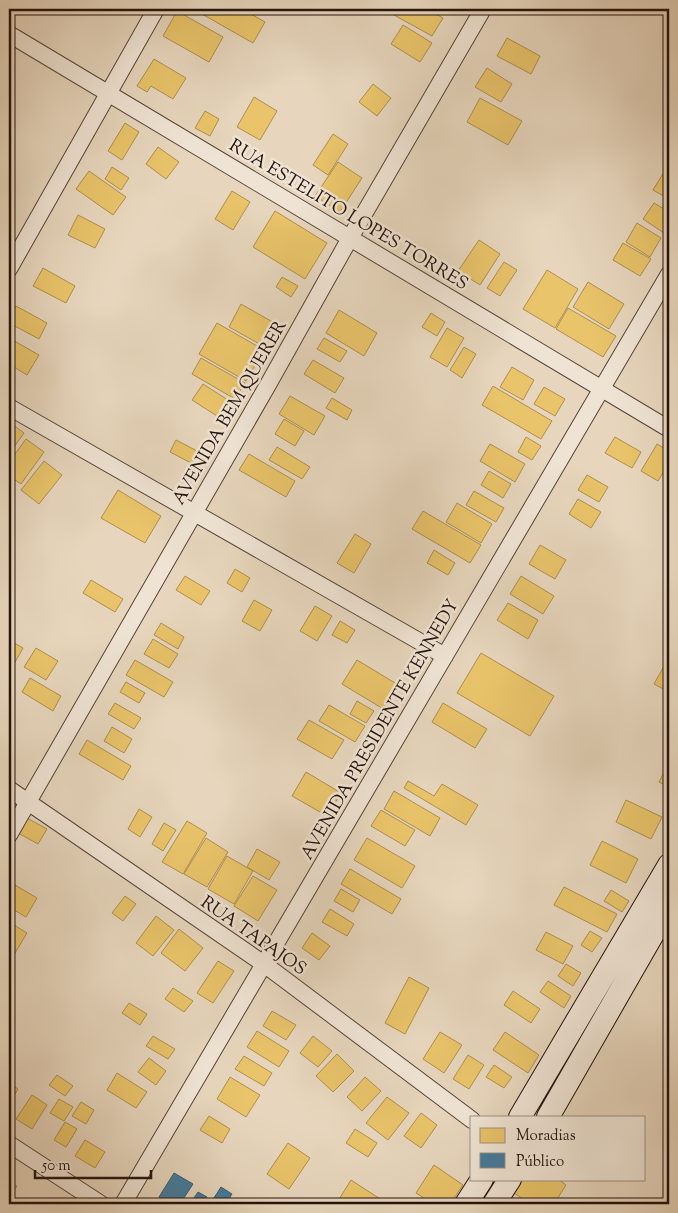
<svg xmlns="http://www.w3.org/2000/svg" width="678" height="1213" font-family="'Sorts Mill Goudy',serif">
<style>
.homes{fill:#e9c46a;stroke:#ae8f4e}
.public{fill:#457b9d;stroke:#3b5c72}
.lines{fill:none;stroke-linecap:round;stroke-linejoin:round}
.street-casing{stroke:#554438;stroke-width:18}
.secondary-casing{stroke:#24130c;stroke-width:24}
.street{stroke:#efe4d4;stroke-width:16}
.secondary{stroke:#efe4d4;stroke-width:22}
.labels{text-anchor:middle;stroke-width:5;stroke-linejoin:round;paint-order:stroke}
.street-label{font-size:18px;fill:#24130c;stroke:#efe4d4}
</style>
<rect width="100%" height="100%" fill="#e7d6bd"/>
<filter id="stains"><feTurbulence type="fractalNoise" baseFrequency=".004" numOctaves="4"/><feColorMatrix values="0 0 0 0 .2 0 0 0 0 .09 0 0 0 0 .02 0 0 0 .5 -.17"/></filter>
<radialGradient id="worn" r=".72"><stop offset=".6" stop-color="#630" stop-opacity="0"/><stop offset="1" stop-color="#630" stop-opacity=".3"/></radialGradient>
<path class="homes" d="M 193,9 L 242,9 L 265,22 L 253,43 Z
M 398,9 L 426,9 L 443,18 L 432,36 L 394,15 Z
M 177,11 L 223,37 L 209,62 L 163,36 Z
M 403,25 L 432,43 L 420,62 L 391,44 Z
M 507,38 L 540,56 L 531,74 L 497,56 Z
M 154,59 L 186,78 L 173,99 L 151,86 L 147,92 L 137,86 Z
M 487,68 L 512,84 L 501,102 L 475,87 Z
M 373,84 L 391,98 L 377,116 L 359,102 Z
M 254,97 L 277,111 L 260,140 L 237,127 Z
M 480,98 L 522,121 L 508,145 L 467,122 Z
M 205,111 L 219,119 L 210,136 L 195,128 Z
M 125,123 L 139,132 L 122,160 L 108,151 Z
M 333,134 L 348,144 L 328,175 L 313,165 Z
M 158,147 L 179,162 L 166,179 L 146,164 Z
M 338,162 L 362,178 L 340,212 L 315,196 Z
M 112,167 L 129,178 L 121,190 L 105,179 Z
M 667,167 L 669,168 L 669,199 L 653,190 Z
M 89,171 L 126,197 L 113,215 L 76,189 Z
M 232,191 L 250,202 L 233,230 L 215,219 Z
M 654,203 L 669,212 L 669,226 L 664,233 L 643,219 Z
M 275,211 L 327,243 L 305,279 L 253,247 Z
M 78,215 L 105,229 L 95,248 L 68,235 Z
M 637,223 L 661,238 L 650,257 L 626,242 Z
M 479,240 L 500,254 L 480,285 L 458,271 Z
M 623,243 L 651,259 L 640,276 L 613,260 Z
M 504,262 L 517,270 L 500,296 L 487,288 Z
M 43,268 L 75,286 L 66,303 L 33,286 Z
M 547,270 L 578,289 L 555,328 L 523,309 Z
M 282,277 L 298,286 L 291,297 L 276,287 Z
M 588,282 L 624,304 L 609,329 L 573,307 Z
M 241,304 L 278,325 L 265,347 L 229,327 Z
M 16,306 L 47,323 L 39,339 L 9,323 L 9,319 Z
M 568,308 L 616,336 L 603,357 L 556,329 Z
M 339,310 L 377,333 L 364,356 L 326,333 Z
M 431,313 L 445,322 L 437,336 L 422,327 Z
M 217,323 L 264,350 L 246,381 L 199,354 Z
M 447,328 L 464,338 L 447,367 L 430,357 Z
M 9,338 L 39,355 L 27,375 L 9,364 Z
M 324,338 L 347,351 L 340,362 L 317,349 Z
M 464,347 L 476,354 L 462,378 L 450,370 Z
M 201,358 L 245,383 L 235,399 L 192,374 Z
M 313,360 L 344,378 L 335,393 L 304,374 Z
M 512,367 L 534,380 L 523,400 L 500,387 Z
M 203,384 L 228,400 L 217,416 L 192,400 Z
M 493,386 L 552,421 L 541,439 L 482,405 Z
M 544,387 L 565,399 L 555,416 L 534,404 Z
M 290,396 L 325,416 L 314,435 L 279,414 Z
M 332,398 L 352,410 L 347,420 L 326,408 Z
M 284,419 L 304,431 L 295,446 L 275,434 Z
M 9,422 L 24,433 L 9,454 Z
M 526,437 L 541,446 L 532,460 L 518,452 Z
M 615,437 L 641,452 L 632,468 L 605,453 Z
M 26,439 L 44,452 L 21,484 L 9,476 L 9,462 Z
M 176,440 L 199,452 L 193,464 L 170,452 Z
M 490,444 L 525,464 L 515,482 L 480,461 Z
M 657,444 L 669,451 L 669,463 L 658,481 L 641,471 Z
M 277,447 L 310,467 L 302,479 L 269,460 Z
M 249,454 L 295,481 L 286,497 L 239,470 Z
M 44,461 L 62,475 L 39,504 L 21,490 Z
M 489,471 L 511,484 L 503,498 L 481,485 Z
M 587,475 L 608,487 L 599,502 L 578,490 Z
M 118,490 L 161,516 L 145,543 L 101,518 Z
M 474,491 L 504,508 L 496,522 L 466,505 Z
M 578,499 L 601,512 L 591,528 L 569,514 Z
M 457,503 L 492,524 L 481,543 L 446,522 Z
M 423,511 L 481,545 L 470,563 L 412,529 Z
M 355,534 L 371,544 L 354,573 L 337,563 Z
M 540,545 L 566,560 L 555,579 L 529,564 Z
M 434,550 L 455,563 L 448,575 L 427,563 Z
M 235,569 L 250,578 L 242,592 L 227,583 Z
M 185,576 L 210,591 L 201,605 L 176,590 Z
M 521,576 L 554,596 L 543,614 L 510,594 Z
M 91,580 L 123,599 L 115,612 L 83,593 Z
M 254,600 L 272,610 L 260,631 L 242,621 Z
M 508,603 L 538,620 L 528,639 L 497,620 Z
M 315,606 L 332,616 L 317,641 L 300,631 Z
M 340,621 L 355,630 L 347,643 L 332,635 Z
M 161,623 L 184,637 L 178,649 L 154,635 Z
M 153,639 L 178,654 L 169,668 L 144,654 Z
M 9,640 L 23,648 L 14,664 L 9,661 Z
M 36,648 L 58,661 L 46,680 L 24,667 Z
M 481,653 L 554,696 L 530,736 L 457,693 Z
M 669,657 L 669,692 L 654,684 Z
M 135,660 L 173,682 L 164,697 L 126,675 Z
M 357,660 L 400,686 L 385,710 L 342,684 Z
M 30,678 L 61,696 L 53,711 L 22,692 Z
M 126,682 L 145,693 L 139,703 L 120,692 Z
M 357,701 L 374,711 L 366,723 L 350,714 Z
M 115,703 L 141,718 L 134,729 L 108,714 Z
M 443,703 L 487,729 L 475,748 L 432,722 Z
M 329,705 L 365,726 L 355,742 L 319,721 Z
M 309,720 L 344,740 L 332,759 L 297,739 Z
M 112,727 L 132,739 L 124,753 L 104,741 Z
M 87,740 L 131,766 L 123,780 L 79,754 Z
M 669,763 L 669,787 L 659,782 Z
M 306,772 L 341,793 L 327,816 L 292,796 Z
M 408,781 L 434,796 L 442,784 L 478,805 L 466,825 L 404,788 Z
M 394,791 L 440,818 L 430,836 L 384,809 Z
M 626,800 L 662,817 L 651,839 L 616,822 Z
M 139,809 L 152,817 L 140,837 L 128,829 Z
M 381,810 L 415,830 L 405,846 L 371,826 Z
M 27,818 L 47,829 L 38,844 L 18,833 Z
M 187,821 L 207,833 L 183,874 L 162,862 Z
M 164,823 L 176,830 L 163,851 L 152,844 Z
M 206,838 L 228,852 L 207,887 L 184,874 Z
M 367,838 L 415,866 L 402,888 L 354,860 Z
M 602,841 L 638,859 L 626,883 L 590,865 Z
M 257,849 L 280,862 L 269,880 L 247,867 Z
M 227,856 L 253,871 L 234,904 L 208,889 Z
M 350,869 L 401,899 L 392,914 L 341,884 Z
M 253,876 L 277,890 L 258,921 L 234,906 Z
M 15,885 L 37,898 L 26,917 L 9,907 L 9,896 Z
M 564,887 L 617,914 L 607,932 L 554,905 Z
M 341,889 L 360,900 L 353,912 L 334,901 Z
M 611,890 L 629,901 L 622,912 L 604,901 Z
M 125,896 L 136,904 L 123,921 L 112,913 Z
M 330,909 L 354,924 L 347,936 L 322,922 Z
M 156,916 L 174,930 L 153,956 L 136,943 Z
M 9,922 L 27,933 L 12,958 L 9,956 Z
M 179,929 L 203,948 L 185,971 L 161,953 Z
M 590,931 L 602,938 L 592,952 L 581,945 Z
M 546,932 L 573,946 L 563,964 L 536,950 Z
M 312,933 L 330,946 L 319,960 L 302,948 Z
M 218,961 L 234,971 L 213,1003 L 197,993 Z
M 566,964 L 581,973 L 573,986 L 558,976 Z
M 409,977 L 429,988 L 405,1034 L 385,1023 Z
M 548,981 L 571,996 L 564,1008 L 540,992 Z
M 173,988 L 193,1001 L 184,1012 L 165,999 Z
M 513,991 L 540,1009 L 531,1023 L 504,1005 Z
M 129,1003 L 147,1014 L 140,1025 L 122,1013 Z
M 272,1011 L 296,1025 L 286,1040 L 263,1026 Z
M 257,1031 L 289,1051 L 279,1067 L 247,1047 Z
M 440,1032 L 462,1045 L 444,1073 L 423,1059 Z
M 505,1032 L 539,1055 L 528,1073 L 493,1050 Z
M 153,1036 L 175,1049 L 168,1059 L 146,1046 Z
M 313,1036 L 332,1051 L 318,1067 L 300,1053 Z
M 337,1054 L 354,1071 L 333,1092 L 316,1076 Z
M 468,1055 L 484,1065 L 469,1089 L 453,1079 Z
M 244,1056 L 272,1073 L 264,1086 L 235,1069 Z
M 149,1058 L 166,1071 L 156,1085 L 138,1072 Z
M 494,1065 L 512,1077 L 504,1088 L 486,1077 Z
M 117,1073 L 147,1092 L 136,1108 L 107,1090 Z
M 57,1075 L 73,1086 L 65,1096 L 49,1085 Z
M 230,1077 L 260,1095 L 246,1117 L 217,1099 Z
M 365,1077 L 381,1091 L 362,1111 L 347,1097 Z
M 9,1083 L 18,1089 L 9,1104 Z
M 32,1095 L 47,1105 L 32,1129 L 16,1119 Z
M 387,1097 L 409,1113 L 388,1140 L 366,1123 Z
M 59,1099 L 73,1107 L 64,1121 L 50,1113 Z
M 81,1102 L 94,1110 L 86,1124 L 72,1116 Z
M 421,1113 L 437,1125 L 421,1148 L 404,1136 Z
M 209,1116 L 230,1129 L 222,1143 L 200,1130 Z
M 65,1122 L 77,1129 L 66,1147 L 54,1140 Z
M 355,1129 L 377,1143 L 368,1157 L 346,1143 Z
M 85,1140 L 105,1152 L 95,1168 L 75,1156 Z
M 288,1143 L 310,1158 L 289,1189 L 267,1174 Z
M 434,1165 L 463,1185 L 450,1204 L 433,1204 L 416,1193 Z
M 523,1179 L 558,1179 L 566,1185 L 554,1204 L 531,1204 L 514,1193 Z
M 351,1180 L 388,1204 L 336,1204 Z
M 9,1181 L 17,1186 L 9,1199 Z
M 32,1198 L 42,1204 L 28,1204 Z"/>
<path class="public" d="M 174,1173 L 193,1184 L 180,1204 L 171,1204 L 159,1197 Z
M 221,1187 L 232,1194 L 226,1204 L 210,1204 Z
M 198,1192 L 207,1197 L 202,1204 L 190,1204 Z"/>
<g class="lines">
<g class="street-casing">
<path id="street" d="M 9,34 L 669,429
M 9,269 L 156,9
M 9,407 L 445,656
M 9,789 L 264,964 L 472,1120
M 9,835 L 269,383 L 350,238 L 483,9
M 9,1144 L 101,1204
M 123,1204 L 669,274"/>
</g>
<g class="secondary-casing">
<path id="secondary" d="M 520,1117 L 669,865
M 548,1117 L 669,906
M 466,1204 L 482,1179
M 494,1204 L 510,1179"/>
</g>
<use href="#street" class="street"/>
<use href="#secondary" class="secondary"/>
</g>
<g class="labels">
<g class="street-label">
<text transform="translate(349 214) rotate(31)" y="6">RUA ESTELITO LOPES TORRES</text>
<text transform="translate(229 412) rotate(-60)" y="6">AVENIDA BEM QUERER</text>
<text transform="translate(379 729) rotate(-60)" y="6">AVENIDA PRESIDENTE KENNEDY</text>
<text transform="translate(254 935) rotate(35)" y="6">RUA TAPAJOS</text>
</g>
</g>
<rect width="678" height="1213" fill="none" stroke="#e7d6bd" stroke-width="30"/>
<rect x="10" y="10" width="658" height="1193" fill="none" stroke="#24130c" stroke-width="2.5"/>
<rect x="15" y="15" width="648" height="1183" fill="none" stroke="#24130c"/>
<rect x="470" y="1116" width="175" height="65" fill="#efe4d4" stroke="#9e9084"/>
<rect x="480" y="1128" width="25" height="15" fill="#e9c46a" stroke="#9e9084"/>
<text x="516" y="1140" font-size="15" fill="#24130c">Moradias</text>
<rect x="480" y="1153" width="25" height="15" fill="#457b9d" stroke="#9e9084"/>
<text x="516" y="1166" font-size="15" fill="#24130c">Público</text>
<path d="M35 1170v8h116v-8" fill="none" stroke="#24130c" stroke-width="2.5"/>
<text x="42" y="1170" font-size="15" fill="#24130c" stroke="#efe4d4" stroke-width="4" paint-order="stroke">50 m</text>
<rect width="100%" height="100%" filter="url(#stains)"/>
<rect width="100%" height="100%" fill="url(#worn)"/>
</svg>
